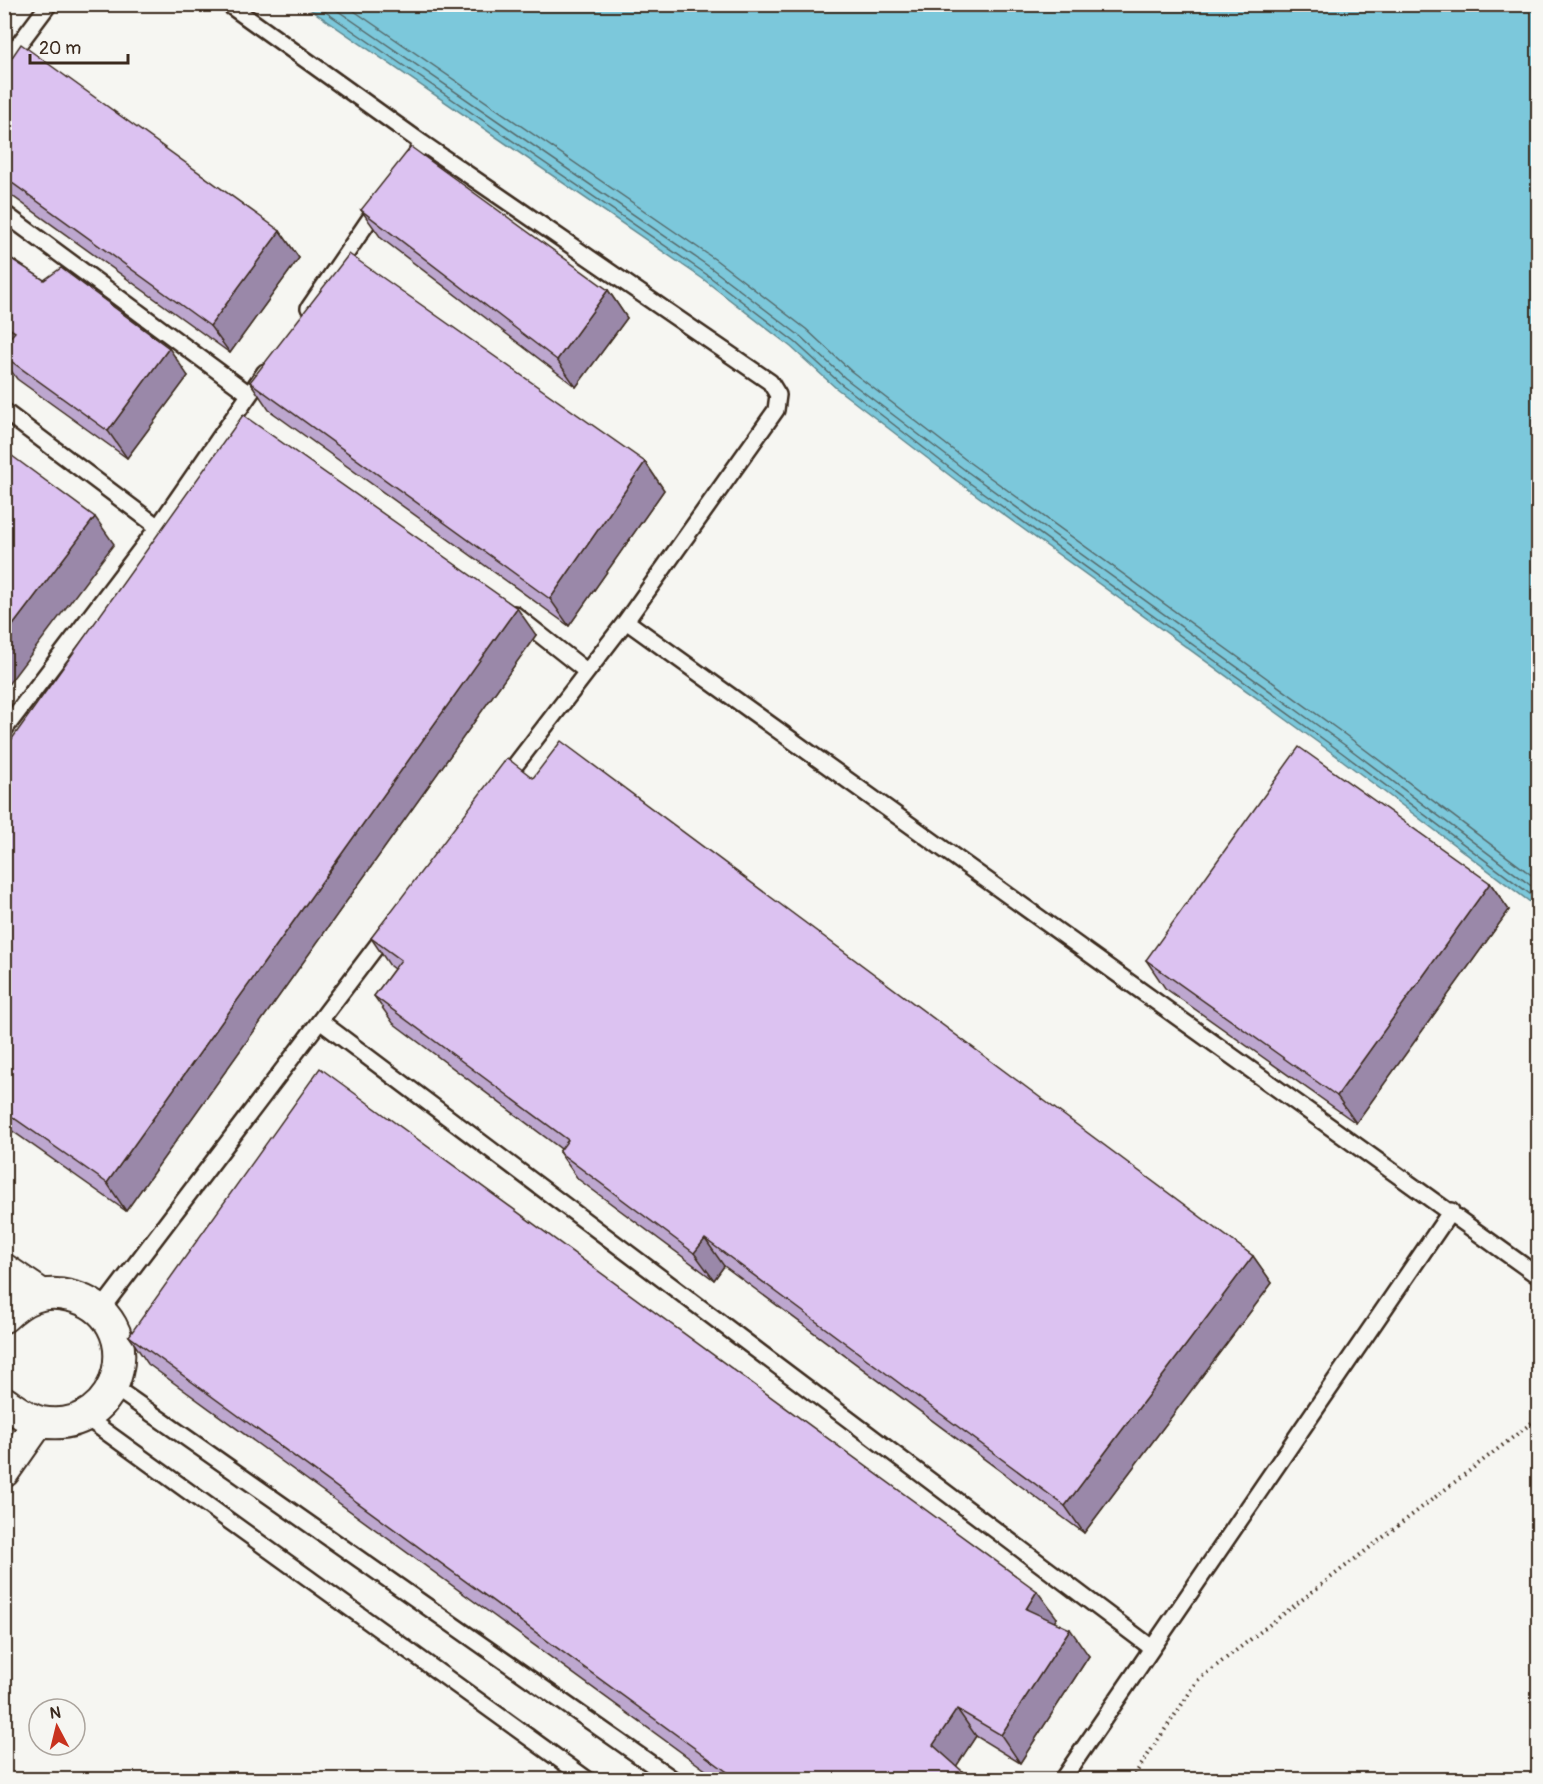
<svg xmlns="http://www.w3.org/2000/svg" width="1543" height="1784" font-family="Pangolin,sans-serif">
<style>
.water{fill:#7cc8db;stroke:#62898f;stroke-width:1.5}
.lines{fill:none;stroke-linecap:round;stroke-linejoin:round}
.shore{stroke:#55696a;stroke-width:1.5}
.service-casing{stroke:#3b2a1e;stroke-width:20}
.minor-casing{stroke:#3b2a1e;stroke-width:34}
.path{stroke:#3b2a1e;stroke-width:4;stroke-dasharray:1.5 4.5;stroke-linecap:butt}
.service{stroke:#f6f6f2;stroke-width:15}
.minor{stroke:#f6f6f2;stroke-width:30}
.wall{fill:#bda7cf;stroke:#3b2a1e;stroke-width:1.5}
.shaded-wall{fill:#9a88a9;stroke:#3b2a1e;stroke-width:1.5}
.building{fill:#dcc2f1;stroke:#3b2a1e;stroke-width:1.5}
</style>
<rect width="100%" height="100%" fill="#f6f6f2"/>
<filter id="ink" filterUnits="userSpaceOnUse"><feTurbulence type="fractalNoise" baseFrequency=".0167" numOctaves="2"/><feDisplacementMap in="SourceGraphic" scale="12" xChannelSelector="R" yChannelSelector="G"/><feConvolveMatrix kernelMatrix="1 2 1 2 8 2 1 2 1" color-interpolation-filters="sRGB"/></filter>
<g filter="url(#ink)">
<path class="water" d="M 304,5 L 1538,5 L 1538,908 L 1338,757 L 957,481 L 836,388 L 791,347 L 703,279 Z"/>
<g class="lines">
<path class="shore" d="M 314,4 L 706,274 L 795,342 L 840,383 L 960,476 L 1341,752 L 1538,900
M 328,4 L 711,268 L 800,336 L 845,378 L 965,470 L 1346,746 L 1538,891
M 344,4 L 716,260 L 806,329 L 851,371 L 970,463 L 1351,739 L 1538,880"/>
<g class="service-casing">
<path id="service" d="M 228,4 L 422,143 L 418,150
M 4,64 L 49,4
M 422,143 L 770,382 L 778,395 L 776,410 L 626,621 L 1538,1276
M 4,213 L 249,394
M 309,308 L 380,204
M 4,411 L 158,527
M 514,614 L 586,671
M 4,730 L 158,527 L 265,372
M 503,781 L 626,621
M 320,1021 L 1152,1648
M 100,1311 L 388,931
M 114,1387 L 674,1780
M 84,1416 L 588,1780
M 1062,1780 L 1451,1211"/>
</g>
<g class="minor-casing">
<path id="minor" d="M 4,1269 L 41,1294
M 4,1317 C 23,1299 43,1289 70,1296 C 152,1315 124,1437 41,1422 C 27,1419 16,1410 4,1402
M 4,1472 L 39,1422"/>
</g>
<path class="path" d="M 1131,1780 L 1199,1679 L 1538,1418"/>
<use href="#service" class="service"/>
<use href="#minor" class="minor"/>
</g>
<path class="wall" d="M 4,69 L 280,231 L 299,258 L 230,353 L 4,190 Z
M 361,210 L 608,290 L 627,318 L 576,387 L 381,238 Z
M 4,254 L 188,376 L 127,458 L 17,379 L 4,361 L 4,345 L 7,341 L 4,339 Z
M 250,382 L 645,462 L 664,490 L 569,626 L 269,410 Z
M 536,635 L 126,1211 L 4,1125 L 4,750 Z
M 533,778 L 1253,1256 L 1272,1283 L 1084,1533 L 724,1266 L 714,1280 L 578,1179 L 559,1152 L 561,1149 L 393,1023 L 374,996 L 394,969 L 390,966 L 371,938 Z
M 1490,883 L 1509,910 L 1356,1123 L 1165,988 L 1146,960 Z
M 129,1336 L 1057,1618 L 1054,1622 L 1089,1656 L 1020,1763 L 976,1736 L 956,1766 L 971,1779 L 718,1779 L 148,1364 Z"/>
<path class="shaded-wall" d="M 280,231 L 299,258 L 230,353 L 210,326 Z
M 608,290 L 627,318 L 576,387 L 557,360 Z
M 169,348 L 188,376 L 127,458 L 108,431 Z
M 645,462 L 664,490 L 569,626 L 550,599 Z
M 95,517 L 114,544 L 4,690 L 4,637 Z
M 517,608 L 536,635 L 126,1211 L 107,1183 Z
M 1490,883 L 1509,910 L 1356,1123 L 1337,1096 Z
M 705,1239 L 724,1266 L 714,1280 L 694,1253 Z
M 1253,1256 L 1272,1283 L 1084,1533 L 1065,1506 Z
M 1037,1591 L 1057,1618 L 1045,1636 L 1026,1609 Z
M 1070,1629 L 1089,1656 L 1020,1763 L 1001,1735 Z
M 957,1709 L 976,1736 L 952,1773 L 933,1745 Z"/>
<path class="building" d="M 21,44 L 280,231 L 210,326 L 4,177 L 4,69 Z
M 411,147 L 608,290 L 557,360 L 361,210 Z
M 4,254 L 44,280 L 61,268 L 169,348 L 108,431 L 4,356 L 4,344 L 15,332 L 4,325 Z
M 349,254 L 645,462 L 550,599 L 250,382 Z
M 243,415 L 517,608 L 107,1183 L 4,1111 L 4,750 Z
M 4,450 L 95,517 L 4,637 Z
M 561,741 L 1253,1256 L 1065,1506 L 705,1239 L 694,1253 L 559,1152 L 568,1140 L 374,996 L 401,960 L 371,938 L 507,758 L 533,778 Z
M 1299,747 L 1490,883 L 1337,1096 L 1146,960 Z
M 320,1068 L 1037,1591 L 1026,1609 L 1070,1629 L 1001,1735 L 957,1709 L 933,1745 L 971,1779 L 737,1779 L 129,1336 Z"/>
</g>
<rect width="1543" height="1784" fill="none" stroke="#f6f6f2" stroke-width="24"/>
<rect x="12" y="12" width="1519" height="1760" fill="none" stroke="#3b2a1e" stroke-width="2" filter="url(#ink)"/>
<g transform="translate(57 1727) rotate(353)"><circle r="28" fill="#f6f6f2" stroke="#aba49d" stroke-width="1.5"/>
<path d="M0-4.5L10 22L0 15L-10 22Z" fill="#c8321e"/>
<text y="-9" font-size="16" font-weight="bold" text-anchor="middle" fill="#3b2a1e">N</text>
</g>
<path d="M30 54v9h98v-9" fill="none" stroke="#3b2a1e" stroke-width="3"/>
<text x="39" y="54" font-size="18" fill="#3b2a1e" stroke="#f6f6f2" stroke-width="4.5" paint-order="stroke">20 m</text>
</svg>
